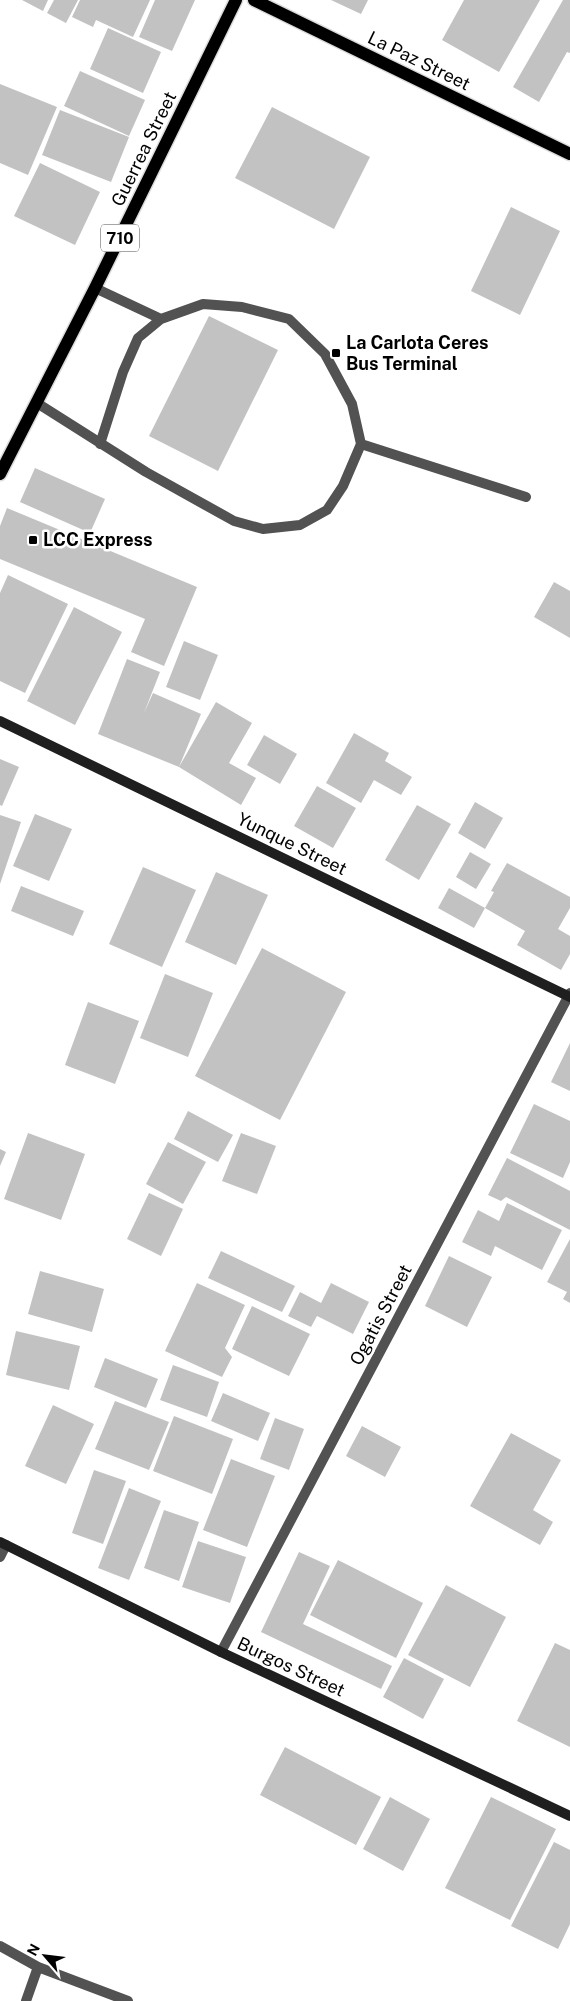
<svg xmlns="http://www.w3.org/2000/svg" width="570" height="2001" font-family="'Public Sans',sans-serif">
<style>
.building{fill:#c2c2c2}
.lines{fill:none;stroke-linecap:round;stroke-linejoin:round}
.primary-casing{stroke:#dbdbdb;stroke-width:15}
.lane{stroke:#525252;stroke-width:10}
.street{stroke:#525252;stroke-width:10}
.secondary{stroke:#1f1f1f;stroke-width:10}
.primary{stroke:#000;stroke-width:12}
.poi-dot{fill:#000;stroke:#fff;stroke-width:2}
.labels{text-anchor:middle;stroke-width:5;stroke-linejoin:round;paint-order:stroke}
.shield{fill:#fff;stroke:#4c4c4c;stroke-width:1}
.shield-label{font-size:16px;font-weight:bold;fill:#000}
.street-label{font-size:18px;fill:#000;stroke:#fff}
.poi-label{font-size:18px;font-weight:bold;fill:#000;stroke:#fff;text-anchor:start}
</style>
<rect width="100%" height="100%" fill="#fff"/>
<path class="building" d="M 22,0 L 48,0 L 43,11 Z
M 54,0 L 78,0 L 66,23 L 47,13 Z
M 80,0 L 150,0 L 133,37 L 96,20 L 93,27 L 72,17 Z
M 155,0 L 195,0 L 172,51 L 139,37 Z
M 331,0 L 368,0 L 361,14 Z
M 464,0 L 540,0 L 499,72 L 442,40 Z
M 563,0 L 570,0 L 570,53 L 567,52 L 539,102 L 513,87 Z
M 108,28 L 161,52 L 143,93 L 90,69 Z
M 80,71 L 145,100 L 129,136 L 64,106 Z
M 0,84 L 57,107 L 28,175 L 0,163 Z
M 272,107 L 370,157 L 334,229 L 235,178 Z
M 60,110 L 129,137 L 111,182 L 42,155 Z
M 40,163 L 100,192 L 75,245 L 14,216 Z
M 511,207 L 560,231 L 520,315 L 471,291 Z
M 209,316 L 278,350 L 218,471 L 149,436 Z
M 35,468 L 105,499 L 90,533 L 20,502 Z
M 7,508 L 197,587 L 164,666 L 131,652 L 145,619 L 0,559 L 0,526 Z
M 8,575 L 68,604 L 25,693 L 0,681 L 0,593 Z
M 554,582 L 570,591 L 570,638 L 534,617 Z
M 74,607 L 122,632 L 75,725 L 27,701 Z
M 184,641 L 218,655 L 200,700 L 166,687 Z
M 127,659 L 160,672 L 144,713 L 153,693 L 201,714 L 179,767 L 98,734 Z
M 216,702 L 252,723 L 229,763 L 256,778 L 241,805 L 179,767 Z
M 354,733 L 389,753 L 385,761 L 412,777 L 401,795 L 374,780 L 361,803 L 326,783 Z
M 264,735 L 297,754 L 280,784 L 247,765 Z
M 0,759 L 19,767 L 2,806 L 0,805 Z
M 317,786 L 356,808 L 333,848 L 294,826 Z
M 475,802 L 503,818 L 485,849 L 458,833 Z
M 417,805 L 451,824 L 419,880 L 385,860 Z
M 35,814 L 72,829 L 49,881 L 13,866 Z
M 0,815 L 21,822 L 0,884 Z
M 470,852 L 491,864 L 476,889 L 456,877 Z
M 507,863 L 570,897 L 570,908 L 558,929 L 570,936 L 570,954 L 561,970 L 517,945 L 525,931 L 485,908 L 494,892 L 491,891 Z
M 143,867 L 196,890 L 162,967 L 109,944 Z
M 216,872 L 268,895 L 236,965 L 185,942 Z
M 21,886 L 84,911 L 73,936 L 11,911 Z
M 449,888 L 485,908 L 474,928 L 438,908 Z
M 262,948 L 346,992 L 280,1120 L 195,1076 Z
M 165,974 L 213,993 L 188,1057 L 140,1038 Z
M 88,1002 L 139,1021 L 115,1084 L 65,1065 Z
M 570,1043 L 570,1091 L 551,1082 Z
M 534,1104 L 570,1121 L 570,1162 L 563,1178 L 510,1153 Z
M 188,1111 L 233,1135 L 218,1162 L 174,1139 Z
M 28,1133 L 85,1154 L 61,1220 L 4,1199 Z
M 241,1133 L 276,1146 L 257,1194 L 222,1181 Z
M 168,1142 L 206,1162 L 183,1204 L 146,1184 Z
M 0,1149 L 6,1152 L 0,1166 Z
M 507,1158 L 570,1191 L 570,1230 L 506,1197 L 501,1201 L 488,1195 Z
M 149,1193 L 183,1209 L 161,1256 L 127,1239 Z
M 507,1203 L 562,1230 L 542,1270 L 495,1246 L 491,1256 L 462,1242 L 478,1210 L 499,1221 Z
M 570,1239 L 570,1303 L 563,1299 L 567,1292 L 547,1282 Z
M 221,1251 L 295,1286 L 282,1312 L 208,1278 Z
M 449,1256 L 492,1277 L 467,1327 L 425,1306 Z
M 40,1271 L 104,1289 L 92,1332 L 28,1314 Z
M 197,1283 L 245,1305 L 225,1348 L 232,1357 L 222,1377 L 165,1351 Z
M 331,1283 L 369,1302 L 353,1334 L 317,1316 L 311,1327 L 288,1316 L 300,1292 L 321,1303 Z
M 252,1306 L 310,1334 L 289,1376 L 232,1349 Z
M 16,1331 L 80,1346 L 69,1390 L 6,1375 Z
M 105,1358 L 158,1379 L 146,1408 L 94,1387 Z
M 173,1365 L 219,1382 L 207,1417 L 160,1400 Z
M 223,1393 L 270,1413 L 258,1441 L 211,1421 Z
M 115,1401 L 169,1422 L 149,1470 L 95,1449 Z
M 53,1405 L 94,1424 L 66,1484 L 25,1466 Z
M 174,1416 L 233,1439 L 212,1494 L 153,1471 Z
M 275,1418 L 304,1429 L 289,1470 L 260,1459 Z
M 362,1426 L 401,1447 L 385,1477 L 346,1456 Z
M 511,1433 L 561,1460 L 533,1510 L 553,1522 L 540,1545 L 470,1506 Z
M 231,1459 L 275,1476 L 247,1547 L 203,1530 Z
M 94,1470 L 126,1481 L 103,1544 L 72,1533 Z
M 129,1488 L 161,1501 L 129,1580 L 98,1568 Z
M 164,1510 L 199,1522 L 179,1581 L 144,1568 Z
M 198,1541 L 246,1557 L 230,1603 L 182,1587 Z
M 299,1552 L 330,1566 L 303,1624 L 392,1666 L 381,1689 L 261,1632 Z
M 338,1560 L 423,1603 L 396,1658 L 310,1615 Z
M 446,1585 L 506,1617 L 470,1687 L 408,1655 Z
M 555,1643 L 570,1650 L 570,1747 L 517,1721 Z
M 404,1658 L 444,1679 L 423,1719 L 383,1697 Z
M 285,1747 L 381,1797 L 356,1845 L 260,1795 Z
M 390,1797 L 430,1819 L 403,1871 L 363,1849 Z
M 491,1797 L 556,1829 L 510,1920 L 445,1888 Z
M 554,1842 L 570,1850 L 570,1924 L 558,1949 L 511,1926 Z"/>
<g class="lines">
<g class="primary-casing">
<path id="primary" d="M 254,0 L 570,154
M 0,474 L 95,288 L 236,0"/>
</g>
<path class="lane" d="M 95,288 L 161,319
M 37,403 L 146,472 L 234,521 L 263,529 L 300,525 L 327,510 L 343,486 L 361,444 L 526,497
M 100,444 L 123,372 L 138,338 L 161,319 L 203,304 L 242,307 L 289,319 L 325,354 L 352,404 L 361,444"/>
<path class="street" d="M 0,1557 L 6,1545
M 221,1652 L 570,993
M 0,1946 L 38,1967 L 128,2001
M 26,2001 L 38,1967"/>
<path class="secondary" d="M 0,721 L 570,997
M 0,1542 L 221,1652 L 570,1816"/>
<use href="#primary" class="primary"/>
</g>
<g class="poi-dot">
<rect x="331" y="348" width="10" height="10" rx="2.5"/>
<rect x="28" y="535" width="10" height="10" rx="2.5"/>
</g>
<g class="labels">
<rect class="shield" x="101" y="224.5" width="38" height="27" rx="4"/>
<g class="shield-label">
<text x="120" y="244">710</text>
</g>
<g class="street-label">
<text transform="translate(419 61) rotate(26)" y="6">La Paz Street</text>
<text transform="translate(144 149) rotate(-64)" y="6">Guerrea Street</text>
<text transform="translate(292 844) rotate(26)" y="6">Yunque Street</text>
<text transform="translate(381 1315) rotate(-62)" y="6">Ogatis Street</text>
<text transform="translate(291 1667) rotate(25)" y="6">Burgos Street</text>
</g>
<g class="poi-label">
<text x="346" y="349">La Carlota Ceres<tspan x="346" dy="21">Bus Terminal</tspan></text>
<text x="43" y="546">LCC Express</text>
</g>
</g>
<g transform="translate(45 1956) rotate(298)" stroke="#ffffff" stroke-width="4" paint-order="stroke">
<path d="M0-4L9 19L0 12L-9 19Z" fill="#000000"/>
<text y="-8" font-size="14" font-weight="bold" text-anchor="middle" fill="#000000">N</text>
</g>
</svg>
